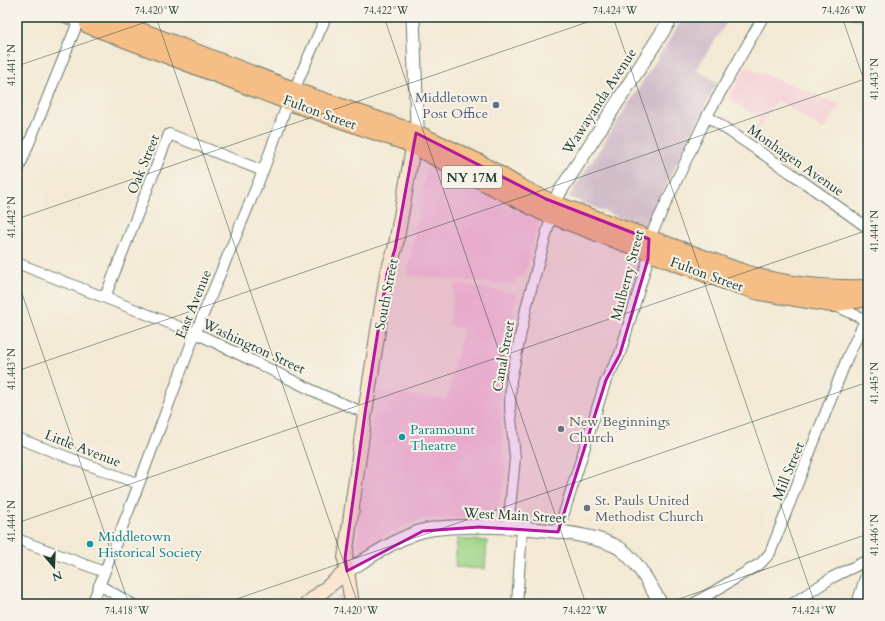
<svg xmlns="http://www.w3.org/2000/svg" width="885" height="621" font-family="Cardo,serif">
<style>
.built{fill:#f6cfd6}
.industrial{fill:#d1bdc9}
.green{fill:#9ed485;stroke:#5e885c}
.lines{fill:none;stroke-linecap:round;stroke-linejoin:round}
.minor-casing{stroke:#69796c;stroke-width:12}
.tertiary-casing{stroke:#69796c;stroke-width:15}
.secondary-casing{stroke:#69796c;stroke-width:16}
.primary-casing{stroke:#69796c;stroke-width:18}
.minor{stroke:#fff;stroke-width:10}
.tertiary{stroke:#fff;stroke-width:13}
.secondary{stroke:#fbe5cf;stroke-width:14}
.primary{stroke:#f6be87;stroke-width:16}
.marked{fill:#b5179e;fill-opacity:0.2;stroke:#b5179e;stroke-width:3;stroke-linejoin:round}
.ticks{fill:none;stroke:#1f3d34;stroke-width:1;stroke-opacity:0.45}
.service-dot{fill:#5c6f8a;stroke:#f7f3e8;stroke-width:1.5}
.worship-dot{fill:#6b7280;stroke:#f7f3e8;stroke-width:1.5}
.culture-dot{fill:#0f9aa8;stroke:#f7f3e8;stroke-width:1.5}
.labels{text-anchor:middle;stroke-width:4;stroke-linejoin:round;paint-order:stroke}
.shield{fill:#f7f3e8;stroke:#60746a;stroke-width:1}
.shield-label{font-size:13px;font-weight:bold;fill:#1f3d34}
.service-label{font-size:14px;fill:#4e5e75;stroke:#f7f3e8;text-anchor:end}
.street-label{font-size:14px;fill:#1f3d34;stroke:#f7f3e8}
.worship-label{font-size:14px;fill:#5b616d;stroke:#f7f3e8;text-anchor:start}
.culture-label{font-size:14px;fill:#0d838f;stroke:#f7f3e8;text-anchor:start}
.neatline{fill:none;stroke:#1f3d34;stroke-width:1.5}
.ticks-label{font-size:10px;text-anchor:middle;fill:#1f3d34}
</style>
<rect width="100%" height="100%" fill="#f7f3e8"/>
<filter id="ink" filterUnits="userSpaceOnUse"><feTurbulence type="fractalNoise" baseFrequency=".025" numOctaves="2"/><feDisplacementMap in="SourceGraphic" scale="8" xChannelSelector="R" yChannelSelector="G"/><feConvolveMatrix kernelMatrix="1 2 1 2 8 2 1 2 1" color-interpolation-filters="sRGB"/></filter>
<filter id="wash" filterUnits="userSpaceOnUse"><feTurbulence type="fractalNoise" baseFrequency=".012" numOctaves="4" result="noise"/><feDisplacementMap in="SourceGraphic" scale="16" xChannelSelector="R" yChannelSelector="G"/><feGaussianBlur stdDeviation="0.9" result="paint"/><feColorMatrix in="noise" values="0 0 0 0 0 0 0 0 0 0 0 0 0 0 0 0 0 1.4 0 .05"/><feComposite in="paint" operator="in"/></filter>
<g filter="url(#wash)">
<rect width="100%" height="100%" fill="#f3e9d4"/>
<path class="built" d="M 746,67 L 840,104 L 824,130 L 777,100 L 755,135 L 751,133 L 760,120 L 728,98 Z
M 428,161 L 475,185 L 509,206 L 539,220 L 524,278 L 516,276 L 515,285 L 407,275 Z
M 455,283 L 517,294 L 500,390 L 501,423 L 506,473 L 495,518 L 472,517 L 424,519 L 403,526 L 361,549 L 357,546 L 360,501 L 376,391 L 446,399 L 463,329 L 448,326 Z
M 341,596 L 343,604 L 328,604 L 338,597 Z"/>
<path class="industrial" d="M 684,17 L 730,17 L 696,70 L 717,82 L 645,228 L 569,197 Z"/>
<path class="green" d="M 850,17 L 868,17 L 868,24 Z
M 457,539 L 487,541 L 485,569 L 455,567 Z"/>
</g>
<g filter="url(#ink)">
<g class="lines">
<g class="minor-casing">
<path id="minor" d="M 64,17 L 69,19 L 76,17
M 707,116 L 791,173 L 868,228
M 17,173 L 80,17
M 17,263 L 202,336 L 320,394 L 365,413
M 105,297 L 169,134 L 263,171
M 832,304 L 868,321
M 17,438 L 139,484
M 508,528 L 515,458 L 510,408 L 511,380 L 527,304 L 553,210
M 558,532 L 606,380 L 620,354 L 648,259 L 649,239 L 707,116 L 763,17
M 17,539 L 104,572
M 99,585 L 132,604
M 92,604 L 139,484 L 193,339 L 263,171 L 286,108 L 326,17
M 517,604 L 522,529
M 693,604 L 761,563 L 770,553 L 848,356 L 868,314
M 792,604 L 833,577 L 868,560
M 857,604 L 868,568"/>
</g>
<g class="tertiary-casing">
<path id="tertiary" d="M 413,17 L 417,125 L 414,142
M 555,204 L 559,193 L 672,17
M 347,571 C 368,558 399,537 422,531 C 459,521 592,527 622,550 C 639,563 650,586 661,604"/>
</g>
<g class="secondary-casing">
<path id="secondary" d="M 307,604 L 347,571
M 352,604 L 345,558 L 365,413 L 387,274 L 395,249 L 414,142"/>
</g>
<g class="primary-casing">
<path id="primary" d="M 105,17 L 304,94 L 416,133 L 480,163 L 522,188 L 555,204 L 742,272 C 783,286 825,289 868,288
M 87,18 L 88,25 L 289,102 L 405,142 L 542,212 L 727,282 L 760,292 L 832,304 L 868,298"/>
</g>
<use href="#minor" class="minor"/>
<use href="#tertiary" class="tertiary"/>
<use href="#secondary" class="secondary"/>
<use href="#primary" class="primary"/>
</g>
</g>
<path class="marked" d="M 416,133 L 546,199 L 649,239 L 648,259 L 620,354 L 606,380 L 558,532 L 479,527 L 423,531 L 347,571 L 345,558 L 365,413 L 387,274 L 395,249 Z"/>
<path class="ticks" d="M 156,17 L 358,604M 384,17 L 586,604M 613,17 L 815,604M 842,17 L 868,92M 17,66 L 161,17M 17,219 L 602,17M 17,279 L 129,604M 17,371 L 868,78M 17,523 L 868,230M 222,604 L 868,382M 664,604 L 868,534"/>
<circle class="service-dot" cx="496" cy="105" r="4"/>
<g class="worship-dot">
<circle cx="561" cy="429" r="4"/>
<circle cx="587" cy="508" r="4"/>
</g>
<g class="culture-dot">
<circle cx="402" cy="437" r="4"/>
<circle cx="90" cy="544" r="4"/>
</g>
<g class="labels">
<rect class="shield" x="442" y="166" width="60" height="22" rx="3"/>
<g class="shield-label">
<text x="472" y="182">NY 17M</text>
</g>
<g class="service-label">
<text x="488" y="102">Middletown<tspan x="488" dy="16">Post Office</tspan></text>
</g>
<g class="street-label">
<text transform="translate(599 101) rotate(-57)" y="5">Wawayanda Avenue</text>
<text transform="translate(320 112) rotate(20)" y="5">Fulton Street</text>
<text transform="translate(796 160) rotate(35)" y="5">Monhagen Avenue</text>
<text transform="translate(143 164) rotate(-68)" y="5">Oak Street</text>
<text transform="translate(707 274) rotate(20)" y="5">Fulton Street</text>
<text transform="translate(627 275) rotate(-75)" y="5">Mulberry Street</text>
<text transform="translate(386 294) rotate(-79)" y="5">South Street</text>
<text transform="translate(193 304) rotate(-68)" y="5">East Avenue</text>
<text transform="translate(254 346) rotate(25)" y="5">Washington Street</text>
<text transform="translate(503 356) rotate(-80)" y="5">Canal Street</text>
<text transform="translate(83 448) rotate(21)" y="5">Little Avenue</text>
<text transform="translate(788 471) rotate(-68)" y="5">Mill Street</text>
<text transform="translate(515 515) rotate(3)" y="5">West Main Street</text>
</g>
<g class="worship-label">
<text x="569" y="426">New Beginnings<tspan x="569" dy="16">Church</tspan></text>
<text x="595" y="505">St. Pauls United<tspan x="595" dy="16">Methodist Church</tspan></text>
</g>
<g class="culture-label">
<text x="410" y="434">Paramount<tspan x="410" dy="16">Theatre</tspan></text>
<text x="98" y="541">Middletown<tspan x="98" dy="16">Historical Society</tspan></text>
</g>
</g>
<rect width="885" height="621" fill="none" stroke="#f7f3e8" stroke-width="44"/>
<g transform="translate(54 567) rotate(161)" stroke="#f7f3e8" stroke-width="3" paint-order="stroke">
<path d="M0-3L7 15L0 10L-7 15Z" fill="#1f3d34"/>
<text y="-6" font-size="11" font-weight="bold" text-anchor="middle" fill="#1f3d34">N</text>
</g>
<rect x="22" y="22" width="841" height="577" class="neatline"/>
<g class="ticks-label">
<text x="157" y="14">74.420°W</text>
<text x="386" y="14">74.422°W</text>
<text x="615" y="14">74.424°W</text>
<text x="844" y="14">74.426°W</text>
<text transform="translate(11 65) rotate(-90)" y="4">41.441°N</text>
<text transform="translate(874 79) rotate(-90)" y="4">41.443°N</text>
<text transform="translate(11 217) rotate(-90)" y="4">41.442°N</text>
<text transform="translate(874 231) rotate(-90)" y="4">41.444°N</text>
<text transform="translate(11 369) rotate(-90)" y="4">41.443°N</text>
<text transform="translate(874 383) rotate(-90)" y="4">41.445°N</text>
<text transform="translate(11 521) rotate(-90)" y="4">41.444°N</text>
<text transform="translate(874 535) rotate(-90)" y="4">41.446°N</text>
<text x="127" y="614">74.418°W</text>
<text x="356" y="614">74.420°W</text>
<text x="585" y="614">74.422°W</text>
<text x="814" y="614">74.424°W</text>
</g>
</svg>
